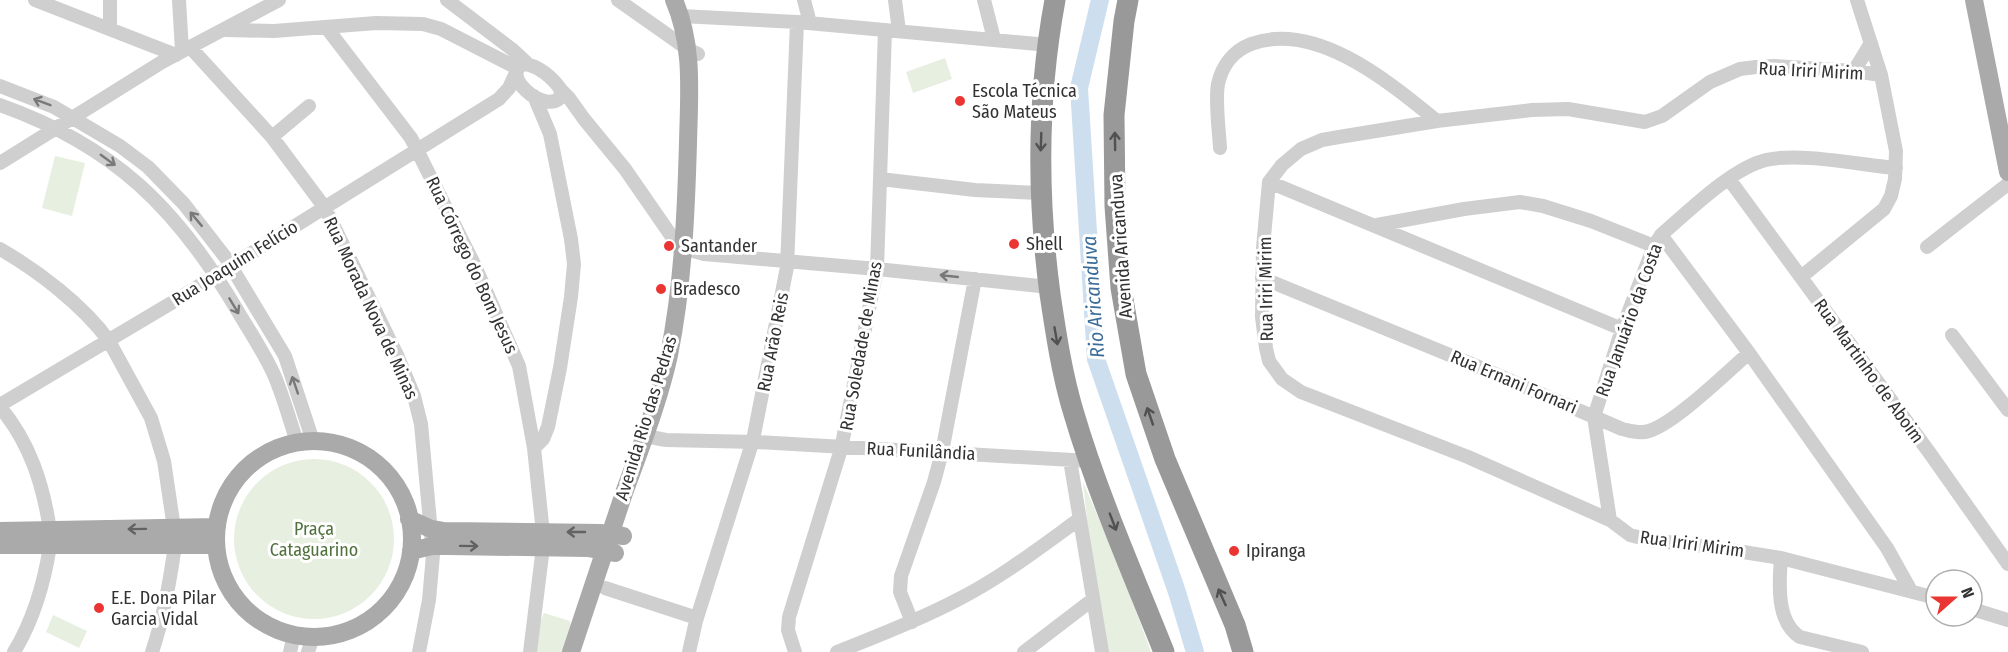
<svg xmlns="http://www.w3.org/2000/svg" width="2008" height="652" font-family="'Fira Sans Condensed',sans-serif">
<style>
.green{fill:#e7efe1}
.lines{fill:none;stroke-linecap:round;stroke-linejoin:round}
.river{stroke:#cddfef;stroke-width:18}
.minor{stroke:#cfcfcf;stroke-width:14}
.major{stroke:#aaa;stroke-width:18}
.highway{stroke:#999;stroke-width:21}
.oneway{stroke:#797979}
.oneway2{stroke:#515151}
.oneway3{stroke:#626262}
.poi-dot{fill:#eb3532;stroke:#fff;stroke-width:2}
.labels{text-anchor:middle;stroke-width:6;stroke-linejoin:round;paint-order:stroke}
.street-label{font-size:18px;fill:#323232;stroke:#fff}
.poi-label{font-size:18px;fill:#323232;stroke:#fff;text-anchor:start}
.park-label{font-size:18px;fill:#51713d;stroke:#fff}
.water-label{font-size:20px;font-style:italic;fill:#3c6d99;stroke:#fff}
</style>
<rect width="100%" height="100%" fill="#fff"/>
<path class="green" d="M 945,58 L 952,79 L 913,93 L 906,72 Z
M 55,156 L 85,163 L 72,216 L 42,208 Z
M234 539a80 80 0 1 1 160 0a80 80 0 1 1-160 0Z
M 1083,482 L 1122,573 L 1151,652 L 1108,652 L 1090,548 Z
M 544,613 L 570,621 L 571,628 L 563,652 L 536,652 L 540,623 Z
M 53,615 L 87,631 L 79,648 L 46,632 Z"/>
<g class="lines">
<path class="river" d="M 1100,0 L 1079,88 L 1096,359 L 1177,592 L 1195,652"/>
<path class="minor" d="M 35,0 L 176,55
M 179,0 L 182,51
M 447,0 L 513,50 L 529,65
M 618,0 L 689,50 L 698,54
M 804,0 L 810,23
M 895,0 L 899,31
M 984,0 L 994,39
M 681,16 L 797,22 L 1048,45
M 326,27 L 411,138 L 475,266 L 519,366 L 534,448 L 543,533
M 110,28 L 110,0
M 226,30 L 274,31 L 376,23 L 423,24 L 441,29 L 517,68
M 190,47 L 272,137 L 325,208 L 397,355 L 414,396 L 421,424 L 433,555 L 429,600 L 419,652
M 524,64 C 538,65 553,78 561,90 L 560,98 C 542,114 499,73 524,64 Z
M 1854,71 L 1871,43
M 1881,75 L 1854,71 L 1774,66 L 1756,67 L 1740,69 L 1710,82 L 1662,116 L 1645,122 L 1568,109 L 1532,110 L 1437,121 L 1339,137 L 1322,140 L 1301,149 L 1282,165 L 1269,182 L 1263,248 L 1262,317 L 1266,348 L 1269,361 L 1282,379 L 1301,392 L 1468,457 L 1610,520 L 1630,535 L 1649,540 L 1712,547 L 1781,558 L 1936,598
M 0,86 L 54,107 L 120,146 L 148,167 L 184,204 L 226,258 L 285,356 L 313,441
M 561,90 L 569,98 L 584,119 L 625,169 L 679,247 L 704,254 L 877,269 L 1049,287
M 534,96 L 550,134 L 571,239 L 574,264 L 571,297 L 560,368 L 548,427 L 543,439 L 534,448
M 0,105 C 113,145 177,208 237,310 C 250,332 265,354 275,377 C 284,399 290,421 297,442
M 272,137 L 309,106
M 1220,148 C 1219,130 1215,101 1218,84 C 1222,66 1233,51 1251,44 C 1316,20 1390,83 1437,121
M 0,163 L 162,62 L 279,0
M 880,179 L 975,190 L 1040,193
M 1729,179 L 1929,452 L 2008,564
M 1269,182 L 1622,329
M 1377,225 L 1464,209 L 1520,202 L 1543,206 L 1591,221 L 1654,246
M 1661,235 L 1749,353 L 1887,548 L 1911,591
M 1927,247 L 2008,184
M 0,249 C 38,271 83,305 109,341 L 151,418 L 164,461 L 174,528
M 1801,277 L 1884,209 L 1891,196 L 1895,179 L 1896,151 L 1881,75 L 1857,0
M 1262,278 L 1474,365 L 1622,429 C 1631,431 1640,434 1649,431 C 1675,423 1726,373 1749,353
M 1952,335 L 2008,410
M 0,405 L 173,302 L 499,99 L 509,88 L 515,75
M 0,407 C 30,443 43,484 50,530
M 645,436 L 666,440 L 756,442 L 1090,461
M 1070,460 L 1102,652
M 1610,520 L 1594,417 L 1622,329 L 1654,246 L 1661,235 C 1688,212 1732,168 1766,160 C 1799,152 1861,165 1896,168
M 1781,558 C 1779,583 1776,622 1800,637 L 1862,652
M 605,588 L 697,618
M 1972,609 L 2008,620
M 912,622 L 900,592 L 901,576 L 934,482 L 942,452 L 975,279
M 14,652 C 34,619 44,584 50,546
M 152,652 C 164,617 170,581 175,545
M 290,652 L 294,635
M 308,652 L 313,637
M 530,652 L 543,547
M 689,652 L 696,621 L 753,440 L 787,267 L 797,22
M 795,652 L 788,630 L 789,617 L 841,449 L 877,269 L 885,30
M 837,652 C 877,636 917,621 955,601 C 999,579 1038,549 1078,520
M 1024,652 L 1092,600"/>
<path class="major" d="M 1974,0 L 2008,172
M216 539a98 98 0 1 1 196 0a98 98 0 1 1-196 0Z
M 409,519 L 431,529 L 443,531 L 600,533 L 623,536
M 0,531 L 217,527
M 0,545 L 216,545
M 411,551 L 432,546 L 448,546 L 588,548 L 615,553
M 571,652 C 589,599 606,546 624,493 C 640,449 659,401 669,355 C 683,285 686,213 688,143 C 689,94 694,46 674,0"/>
<path class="highway" d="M 1055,0 C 1037,97 1037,196 1050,294 C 1056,334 1062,375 1074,414 C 1098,495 1133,574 1164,652
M 1128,0 L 1124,21 L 1114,115 L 1115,206 L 1121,288 L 1136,374 L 1165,459 L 1235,625 L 1243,652"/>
</g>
<defs><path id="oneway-shaft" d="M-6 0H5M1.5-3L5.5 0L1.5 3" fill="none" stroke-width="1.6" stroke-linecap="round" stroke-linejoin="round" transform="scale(1.5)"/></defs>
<g class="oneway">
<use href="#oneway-shaft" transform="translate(42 102) rotate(-159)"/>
<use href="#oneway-shaft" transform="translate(108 160) rotate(36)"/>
<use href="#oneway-shaft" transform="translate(196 219) rotate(-130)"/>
<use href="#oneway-shaft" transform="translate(949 276) rotate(-174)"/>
<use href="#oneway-shaft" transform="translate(234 306) rotate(59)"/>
<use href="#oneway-shaft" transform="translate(295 385) rotate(-109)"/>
</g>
<g class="oneway2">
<use href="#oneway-shaft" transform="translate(1115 141) rotate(-91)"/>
<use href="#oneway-shaft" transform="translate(1041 142) rotate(92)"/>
<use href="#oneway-shaft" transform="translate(1056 336) rotate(80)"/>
<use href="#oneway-shaft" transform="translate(1150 416) rotate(-109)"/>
<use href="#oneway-shaft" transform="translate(1113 522) rotate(69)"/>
<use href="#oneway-shaft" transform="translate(1222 597) rotate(-114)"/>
</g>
<g class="oneway3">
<use href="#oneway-shaft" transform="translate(137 529) rotate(179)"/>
<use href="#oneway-shaft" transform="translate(576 532) rotate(-180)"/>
<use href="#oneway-shaft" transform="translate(469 546) rotate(1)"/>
</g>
<g class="poi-dot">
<circle cx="960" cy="101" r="6"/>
<circle cx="1014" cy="244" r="6"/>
<circle cx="669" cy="246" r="6"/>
<circle cx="661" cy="289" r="6"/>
<circle cx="1234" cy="551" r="6"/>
<circle cx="99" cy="608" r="6"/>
</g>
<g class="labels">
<g class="street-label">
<text transform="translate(1811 71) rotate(3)" y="6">Rua Iriri Mirim</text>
<text transform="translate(1121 246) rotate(-94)" y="6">Avenida Aricanduva</text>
<text transform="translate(235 263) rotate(-32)" y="6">Rua Joaquim Felício</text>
<text transform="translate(472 265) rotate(65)" y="6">Rua Córrego do Bom Jesus</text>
<text transform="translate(1266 289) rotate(-91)" y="6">Rua Iriri Mirim</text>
<text transform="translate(371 308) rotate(65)" y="6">Rua Morada Nova de Minas</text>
<text transform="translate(1629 320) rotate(-70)" y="6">Rua Januário da Costa</text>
<text transform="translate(773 342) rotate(-79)" y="6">Rua Arão Reis</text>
<text transform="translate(861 346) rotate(-80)" y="6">Rua Soledade de Minas</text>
<text transform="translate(1869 371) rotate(54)" y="6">Rua Martinho de Aboim</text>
<text transform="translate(1514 382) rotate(23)" y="6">Rua Ernani Fornari</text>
<text transform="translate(646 418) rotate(-73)" y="6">Avenida Rio das Pedras</text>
<text transform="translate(921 451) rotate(3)" y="6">Rua Funilândia</text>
<text transform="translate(1692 544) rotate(8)" y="6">Rua Iriri Mirim</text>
</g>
<g class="poi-label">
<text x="972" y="97">Escola Técnica<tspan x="972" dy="21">São Mateus</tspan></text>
<text x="1026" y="250">Shell</text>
<text x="681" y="252">Santander</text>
<text x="673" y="295">Bradesco</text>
<text x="1246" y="557">Ipiranga</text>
<text x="111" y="604">E.E. Dona Pilar<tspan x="111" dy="21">Garcia Vidal</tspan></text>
</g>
<g class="park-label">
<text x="314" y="535">Praça<tspan x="314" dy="21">Cataguarino</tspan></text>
</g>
<g class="water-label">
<text transform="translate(1093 297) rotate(-94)" y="7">Rio Aricanduva</text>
</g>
</g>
<g transform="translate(1954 598) rotate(69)"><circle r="28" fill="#ffffff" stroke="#adadad" stroke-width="1.5"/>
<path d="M0-4.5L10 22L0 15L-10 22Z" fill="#eb3532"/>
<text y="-9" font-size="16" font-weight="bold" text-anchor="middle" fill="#323232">N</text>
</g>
</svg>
